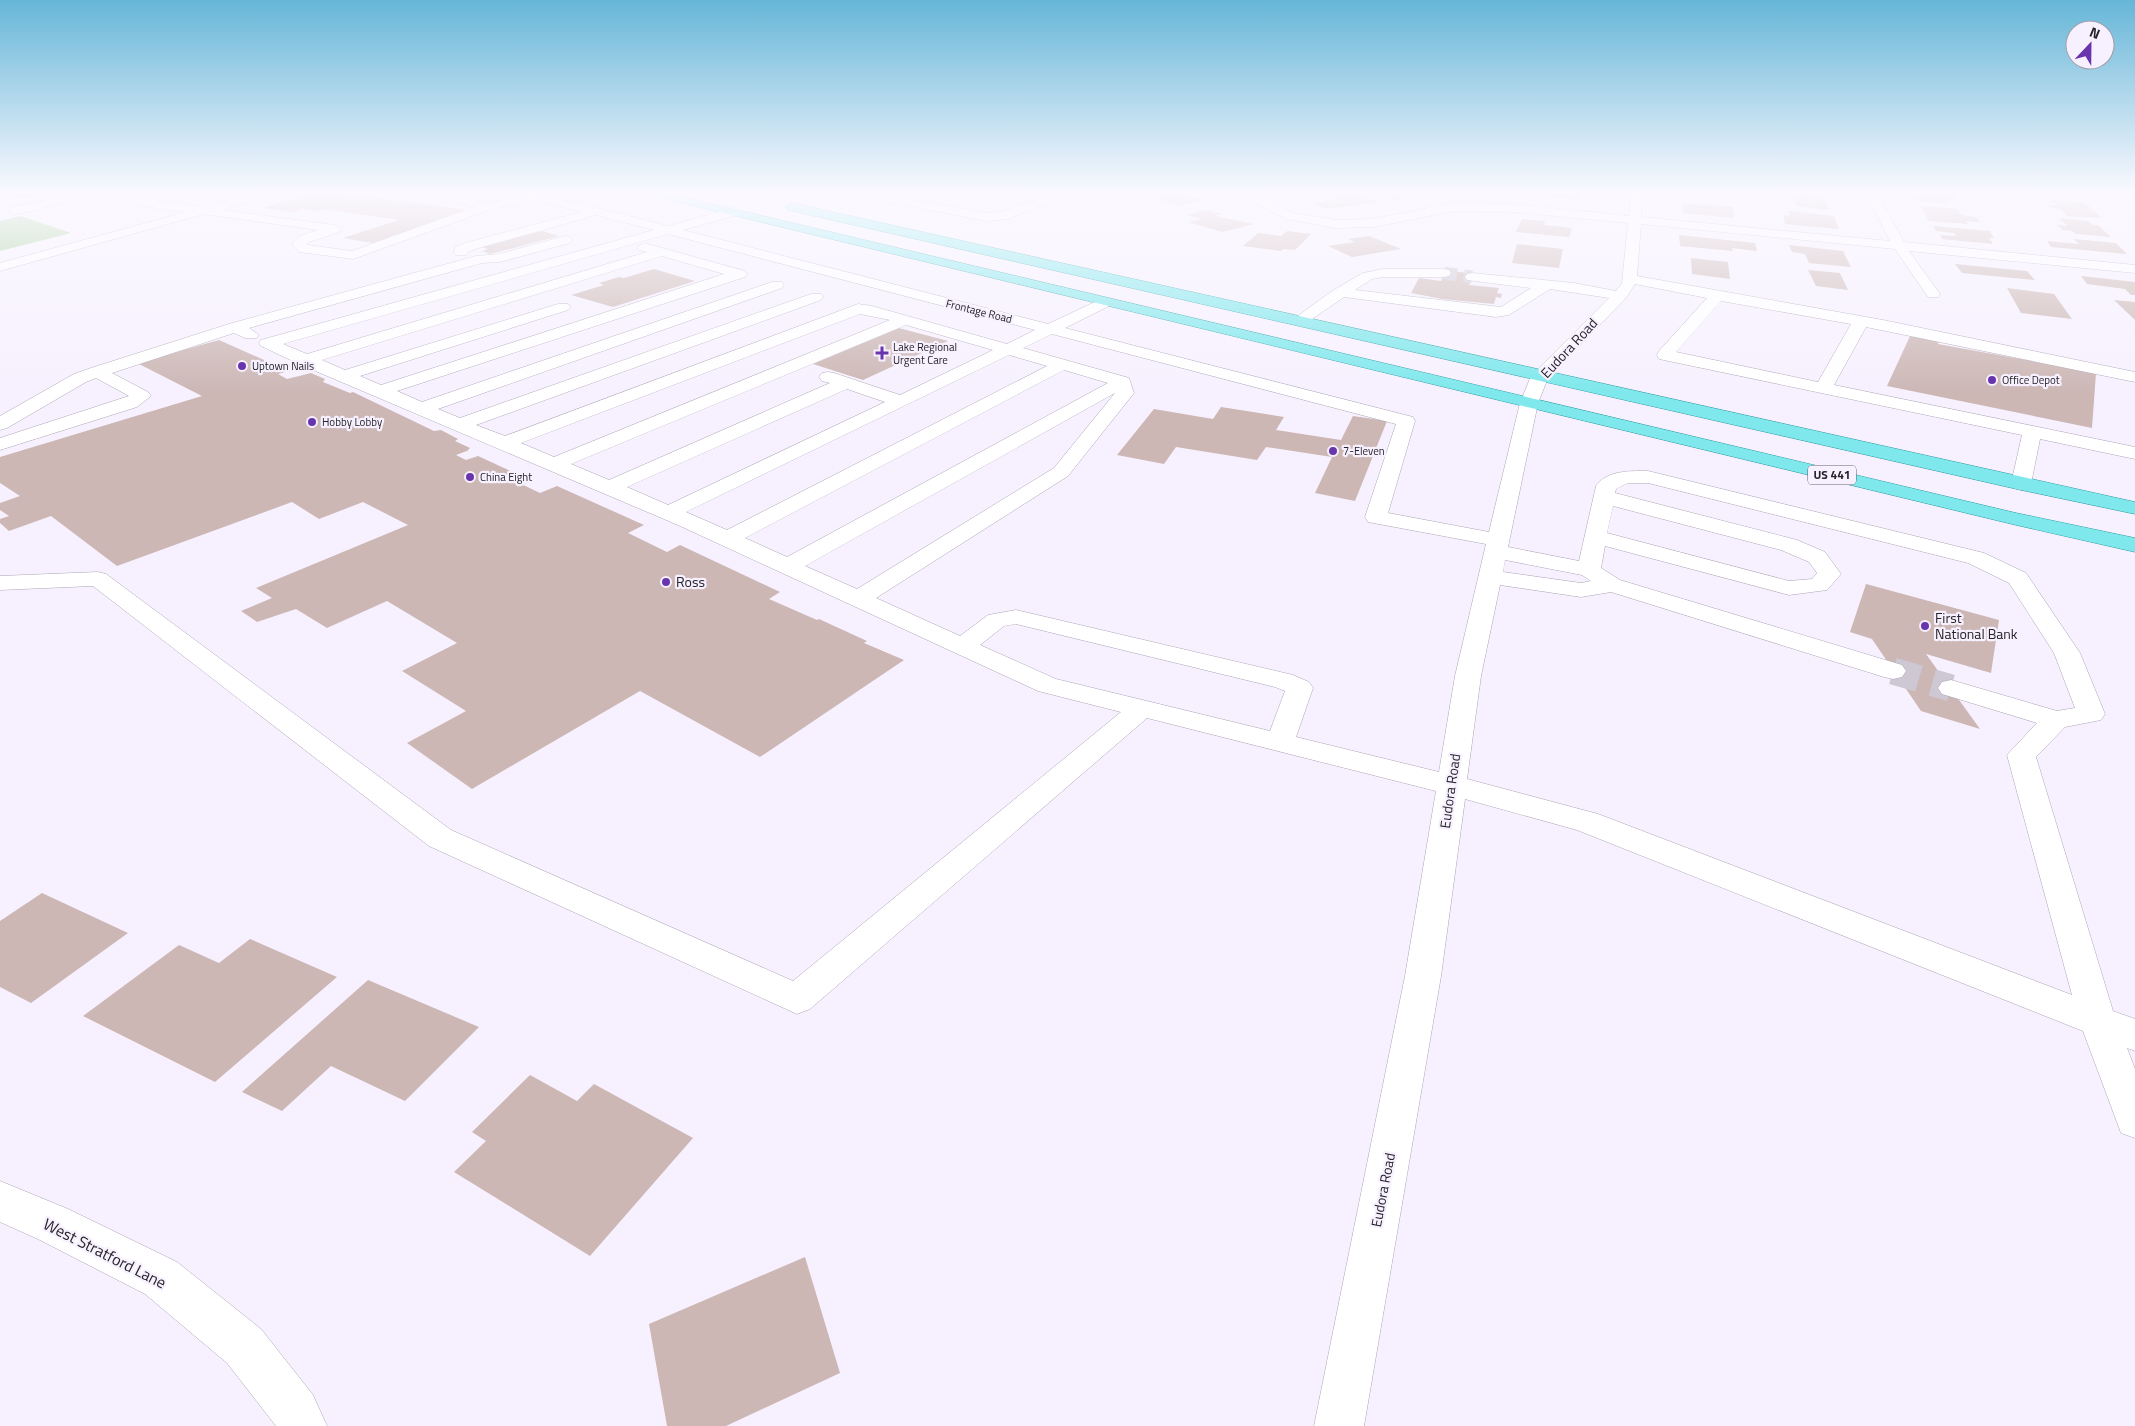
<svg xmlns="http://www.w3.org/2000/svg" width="2135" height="1426" font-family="'Titillium Web',sans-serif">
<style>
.forest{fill:#98ca89}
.building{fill:#ccb7b5}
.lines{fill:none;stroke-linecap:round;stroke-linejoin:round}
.minor-tunnel-far1{stroke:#cdc8d4;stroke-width:13;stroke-dasharray:13 7;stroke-linecap:butt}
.minor-tunnel{stroke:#cdc8d4;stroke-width:27;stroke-dasharray:27 14;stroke-linecap:butt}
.minor-casing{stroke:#ada5b5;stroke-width:1}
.major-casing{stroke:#28999f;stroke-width:1}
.minor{fill:#fff;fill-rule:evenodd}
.major{fill:#7fe8ec;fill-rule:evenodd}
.poi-dot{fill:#6835ac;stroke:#f7f1ff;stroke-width:2}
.labels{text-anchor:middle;stroke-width:4.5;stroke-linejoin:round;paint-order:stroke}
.far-street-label{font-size:11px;fill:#252228;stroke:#f7f1ff}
.far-poi-label{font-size:11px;fill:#252228;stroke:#f7f1ff;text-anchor:start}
.shield{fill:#f7f1ff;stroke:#646068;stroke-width:1}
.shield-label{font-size:12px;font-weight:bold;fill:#252228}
.street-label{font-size:14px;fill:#252228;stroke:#f7f1ff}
.poi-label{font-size:14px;fill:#252228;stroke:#f7f1ff;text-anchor:start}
.near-street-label{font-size:16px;fill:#252228;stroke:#f7f1ff}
</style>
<rect width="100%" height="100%" fill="#f7f1ff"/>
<path class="forest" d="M 21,216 L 71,233 L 0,251 L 0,221 Z"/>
<path class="building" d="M 0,193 L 48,193 L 25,199 L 0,194 Z
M 188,193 L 224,193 L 211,197 Z
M 314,193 L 379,198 L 467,210 L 373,243 L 343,238 L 399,220 L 324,209 L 319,211 L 304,209 L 294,212 L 262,208 Z
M 1137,193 L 1186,193 L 1179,195 L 1204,200 L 1180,206 Z
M 1354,193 L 1381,202 L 1327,209 L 1312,204 L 1336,199 L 1330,197 Z
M 1377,193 L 1398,193 L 1410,198 L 1394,200 Z
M 1514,193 L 1581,193 L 1578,200 Z
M 1697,193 L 1732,193 L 1734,198 L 1697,195 Z
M 1911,193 L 1951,193 L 1957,201 L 1945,200 L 1948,204 L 1917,201 Z
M 2042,193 L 2068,193 L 2072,196 L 2042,194 Z
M 1793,194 L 1824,197 L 1829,210 L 1796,206 Z
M 2051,200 L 2084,202 L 2102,218 L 2067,216 L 2060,209 L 2052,208 L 2048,205 L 2057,205 Z
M 1683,203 L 1733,207 L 1734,218 L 1683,213 Z
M 1921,206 L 1957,209 L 1961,215 L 1976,217 L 1980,222 L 1966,221 L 1968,224 L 1929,221 Z
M 1207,210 L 1222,214 L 1215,216 L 1254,224 L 1222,232 L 1189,222 L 1201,219 L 1187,215 Z
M 1788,211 L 1834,216 L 1839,229 L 1785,224 L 1783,215 L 1789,216 Z
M 2059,218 L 2088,221 L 2093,225 L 2098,225 L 2111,237 L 2076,234 L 2072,231 L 2063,230 L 2057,225 L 2067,226 Z
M 1522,219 L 1545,221 L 1544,225 L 1572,228 L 1569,237 L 1516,232 Z
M 1933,226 L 1990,231 L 1994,238 L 1989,238 L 1993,244 L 1942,239 L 1940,235 L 1956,236 L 1954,233 L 1936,231 Z
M 542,231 L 559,236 L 498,252 L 490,254 L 482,251 L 488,249 L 482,247 Z
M 1287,231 L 1311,234 L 1295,250 L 1283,249 L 1281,251 L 1243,246 L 1258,233 L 1281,236 Z
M 1679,235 L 1755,243 L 1757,251 L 1732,248 L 1733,251 L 1680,246 Z
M 1369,236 L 1401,249 L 1352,257 L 1328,246 L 1355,242 L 1348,239 Z
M 2074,239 L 2116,243 L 2127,254 L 2051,247 L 2047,241 L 2079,244 Z
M 1517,244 L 1563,249 L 1559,268 L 1512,263 Z
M 1789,245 L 1843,251 L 1851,267 L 1809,263 L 1805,254 L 1792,252 Z
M 1691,258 L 1728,262 L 1730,279 L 1692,274 Z
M 1955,264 L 2027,271 L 2035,280 L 1962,273 Z
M 654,269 L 695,281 L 613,307 L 571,295 L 604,285 L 599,283 L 619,277 L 624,278 Z
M 1446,270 L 1474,274 L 1469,285 L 1499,288 L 1497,293 L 1502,294 L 1501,298 L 1496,297 L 1494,304 L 1442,299 L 1411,293 L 1419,278 L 1441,281 Z
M 1808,270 L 1840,273 L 1848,290 L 1816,286 Z
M 2081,276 L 2135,282 L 2135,295 L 2131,295 L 2125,289 L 2087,284 Z
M 2007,288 L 2054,294 L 2072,319 L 2021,313 Z
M 2114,300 L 2135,302 L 2135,320 Z
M 899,328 L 948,341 L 863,380 L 813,364 Z
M 1911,334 L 1939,339 L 1938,344 L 2096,373 L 2092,428 L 1887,386 Z
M 219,340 L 289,371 L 278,374 L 287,379 L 311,373 L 325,379 L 323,382 L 350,393 L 353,392 L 434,431 L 441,430 L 458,439 L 455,441 L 470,448 L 467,451 L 456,455 L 466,460 L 478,456 L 526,478 L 517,482 L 540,493 L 557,486 L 644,525 L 628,533 L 667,552 L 680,545 L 780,592 L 769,599 L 817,620 L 819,619 L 867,641 L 864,643 L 904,660 L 760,757 L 640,691 L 472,789 L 407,743 L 466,711 L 402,671 L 457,643 L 387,601 L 327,628 L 296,609 L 257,622 L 241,611 L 272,598 L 256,588 L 408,525 L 363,502 L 319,519 L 292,502 L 117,566 L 51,516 L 9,531 L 0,523 L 0,519 L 9,516 L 0,510 L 0,503 L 20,496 L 0,483 L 0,457 L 202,396 L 137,363 Z
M 1221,407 L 1284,417 L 1276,430 L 1341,440 L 1353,416 L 1387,421 L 1355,501 L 1315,493 L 1332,457 L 1266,447 L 1257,460 L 1176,447 L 1164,464 L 1117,455 L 1154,409 L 1213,419 Z
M 1866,584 L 1999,620 L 1991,673 L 1926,654 L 1980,729 L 1921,711 L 1872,639 L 1850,632 Z
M 42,893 L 128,933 L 31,1003 L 0,987 L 0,921 Z
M 250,939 L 337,977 L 215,1082 L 83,1016 L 179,945 L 219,963 Z
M 368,980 L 479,1027 L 405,1101 L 331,1066 L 282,1111 L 242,1092 Z
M 530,1075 L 577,1101 L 594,1084 L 693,1138 L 590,1256 L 454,1172 L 486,1141 L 472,1132 Z
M 805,1257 L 840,1373 L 726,1426 L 667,1426 L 649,1324 Z"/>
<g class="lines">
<path class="minor-tunnel-far1" d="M 1444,273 L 1472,277"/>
<path class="minor-tunnel" d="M 1893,671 L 1951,688"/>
<g class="minor-casing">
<path id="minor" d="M 81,193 L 100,193 L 98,195 L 14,215 L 8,211 L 10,208 Z
M 257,193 L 274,193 L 272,195 L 222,210 L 335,225 L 341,229 L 340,232 L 309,242 L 306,244 L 308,245 L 352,251 L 474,207 L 429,195 L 428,193 L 445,193 L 486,203 L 521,196 L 519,193 L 537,193 L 668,226 L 733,208 L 737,209 L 739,212 L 737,215 L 683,230 L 1048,324 L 1101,299 L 1111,299 L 1113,302 L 1111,305 L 1065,328 L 1413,417 L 1415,421 L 1388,513 L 1489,532 L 1520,403 L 1531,376 L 1609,298 L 1550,289 L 1509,315 L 1496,317 L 1344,297 L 1305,324 L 1293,324 L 1291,321 L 1332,291 L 1363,273 L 1383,269 L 1444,269 L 1449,270 L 1451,273 L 1449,276 L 1444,277 L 1383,277 L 1372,279 L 1355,290 L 1501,307 L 1531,288 L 1467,280 L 1465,277 L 1467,274 L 1472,273 L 1574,283 L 1616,291 L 1622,283 L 1628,223 L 1514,212 L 1453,211 L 1374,227 L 1336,228 L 1286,219 L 1240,195 L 1239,193 L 1252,193 L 1293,213 L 1336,220 L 1374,219 L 1453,203 L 1514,204 L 1629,216 L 1631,193 L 1642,193 L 1641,217 L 1890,241 L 1866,193 L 1877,193 L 1904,242 L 2135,265 L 2135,273 L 1909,251 L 1940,294 L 1938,297 L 1928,297 L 1895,249 L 1641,224 L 1637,276 L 1883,320 L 2135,372 L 2135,382 L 1866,327 L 1834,385 L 2135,447 L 2135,459 L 2040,439 L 2031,484 L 2028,488 L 2021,490 L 2014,488 L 2011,484 L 2022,435 L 1659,359 L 1657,355 L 1659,351 L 1707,298 L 1635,284 L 1626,298 L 1548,378 L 1538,403 L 1508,547 L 1579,561 L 1596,486 C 1607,470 1631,471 1648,471 L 1984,553 L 2026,573 L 2080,653 L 2105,714 L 2101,720 L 2065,727 L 2036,757 L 2113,1011 L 2135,1019 L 2135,1051 L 2127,1048 L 2135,1069 L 2135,1138 L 2121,1133 L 2083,1031 L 1577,830 L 1465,799 L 1441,976 L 1364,1426 L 1314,1426 L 1405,976 L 1436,791 L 1147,718 L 810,1009 L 797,1014 L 429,846 L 93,586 L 0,590 L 0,576 L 98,572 L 106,574 L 451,830 L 793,981 L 1121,712 L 1038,691 L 678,525 L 299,364 L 261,346 L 259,343 L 261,340 L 654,230 L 596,215 L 475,249 L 468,252 L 466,255 L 456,255 L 454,252 L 455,247 L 465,243 L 582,212 L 536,200 L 489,210 L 353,259 L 299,252 L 292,244 L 299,236 L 318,230 L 204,214 L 0,271 L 0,263 L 186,212 L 134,205 L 130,204 L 128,201 L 130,198 L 134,197 L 204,207 ZM 668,234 L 1035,330 L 1007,344 L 872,306 L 858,304 L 505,436 L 476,425 L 821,300 L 823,297 L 821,294 L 811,294 L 460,418 L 438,409 L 782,288 L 784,285 L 782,282 L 772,282 L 422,402 L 397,391 L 745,277 L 747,274 L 745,271 L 644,243 L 637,247 L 639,250 L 647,252 L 307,354 L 283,344 ZM 662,256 L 724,274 L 381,385 L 360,376 L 568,310 L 571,307 L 568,304 L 558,304 L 345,370 L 322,360 ZM 1721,301 L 1851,324 L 1818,382 L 1676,352 ZM 860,314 L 890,320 L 554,457 L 521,443 ZM 906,325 L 993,350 L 900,395 L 834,373 L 828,372 L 822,373 L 819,377 L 822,381 L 830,383 L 609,480 L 571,464 ZM 1052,334 L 1396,424 L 1365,517 L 1368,522 L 1486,544 L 1455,676 L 1439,772 L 1296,737 L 1313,688 L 1309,682 L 1293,675 L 1016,610 L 988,615 L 960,636 L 876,598 L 1068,476 L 1134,393 L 1129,378 L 1023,348 ZM 1009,355 L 1047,366 L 727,530 L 686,512 ZM 1064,370 L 1108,383 L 787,557 L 745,538 ZM 847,389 L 885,402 L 668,505 L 627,487 ZM 1115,393 L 1054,468 L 857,589 L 805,566 ZM 1628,483 L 1648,483 L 1968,563 L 2009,583 L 2054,653 L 2075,708 L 2057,711 L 1951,680 L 1942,682 L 1938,688 L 1942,694 L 2037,723 L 2007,755 L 2072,995 L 1598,814 L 1467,779 L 1481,676 L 1500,585 L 1581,597 L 1611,592 L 1884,677 L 1893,679 L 1902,677 L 1906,671 L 1902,665 L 1620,580 L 1601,568 L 1605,546 L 1789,595 L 1827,590 L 1841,574 L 1825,552 L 1797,540 L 1615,493 L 1616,489 ZM 1613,506 L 1781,550 L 1809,562 L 1817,573 L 1812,579 L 1789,581 L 1607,533 ZM 1505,560 L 1582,575 L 1591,581 L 1581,583 L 1503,572 ZM 1016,624 L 1275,687 L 1285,691 L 1270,731 L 1056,679 L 980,645 L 1004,626 Z
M 853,193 L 875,193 L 986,213 L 1002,212 L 1054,193 L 1069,193 L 1067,195 L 1008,219 L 986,221 L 859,196 Z
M 565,236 L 570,237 L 572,240 L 570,243 L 500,262 L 482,263 L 249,328 L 259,335 L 257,338 L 245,338 L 234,333 L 112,373 L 148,392 L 151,396 L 137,407 L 0,450 L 0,438 L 129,396 L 96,378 L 86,382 L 7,428 L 0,430 L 0,416 L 74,374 L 91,368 L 229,324 L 476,256 L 499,254 Z
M 0,1181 L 68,1209 L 177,1262 L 261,1329 L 313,1395 L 327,1426 L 276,1426 L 227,1363 L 145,1294 L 38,1239 L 0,1222 Z"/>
</g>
<g class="major-casing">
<path id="major" d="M 648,193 L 666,193 L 2016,513 L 2135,538 L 2135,552 L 2016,525 L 653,196 L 649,195 Z
M 792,203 L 2135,502 L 2135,514 L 2021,490 L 788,210 L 786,207 Z"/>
</g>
<use href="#minor" class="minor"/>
<use href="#major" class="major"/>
</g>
<linearGradient id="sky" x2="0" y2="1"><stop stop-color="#66b6d8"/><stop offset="0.49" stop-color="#fbf9ff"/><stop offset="1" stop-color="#fbf9ff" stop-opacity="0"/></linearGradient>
<rect width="2135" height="392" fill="url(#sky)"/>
<g class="poi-dot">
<path d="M879.5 345.5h5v5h5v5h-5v5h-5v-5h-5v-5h5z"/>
<circle cx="242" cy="366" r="5"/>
<circle cx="1992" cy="380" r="5"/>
<circle cx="312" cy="422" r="5"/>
<circle cx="1333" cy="451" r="5"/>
<circle cx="470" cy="477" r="5"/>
<circle cx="666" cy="582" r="5"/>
<circle cx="1925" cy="626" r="5"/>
</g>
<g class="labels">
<g class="far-street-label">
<text transform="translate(979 311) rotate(14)" y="4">Frontage Road</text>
</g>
<g class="far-poi-label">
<text x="893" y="351">Lake Regional<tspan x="893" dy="13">Urgent Care</tspan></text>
<text x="252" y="370">Uptown Nails</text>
<text x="2002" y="384">Office Depot</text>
<text x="322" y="426">Hobby Lobby</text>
<text x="1343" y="455">7-Eleven</text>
<text x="480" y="481">China Eight</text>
</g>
<rect class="shield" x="1808" y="465.5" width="48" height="19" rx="4"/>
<g class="shield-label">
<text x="1832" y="479">US 441</text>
</g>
<g class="street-label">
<text transform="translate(1569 348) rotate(-47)" y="5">Eudora Road</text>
<text transform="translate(1450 791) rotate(-82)" y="5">Eudora Road</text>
<text transform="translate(1383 1190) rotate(-79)" y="5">Eudora Road</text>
</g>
<g class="poi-label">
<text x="676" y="587">Ross</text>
<text x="1935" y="623">First<tspan x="1935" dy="16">National Bank</tspan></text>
</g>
<g class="near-street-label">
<text transform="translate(105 1253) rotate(27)" y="6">West Stratford Lane</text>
</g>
</g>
<g transform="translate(2090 45) rotate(22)"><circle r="24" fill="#f7f1ff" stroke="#a39ea9"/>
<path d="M0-4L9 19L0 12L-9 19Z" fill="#6835ac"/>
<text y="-8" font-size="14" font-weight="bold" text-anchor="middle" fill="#252228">N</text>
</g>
</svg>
